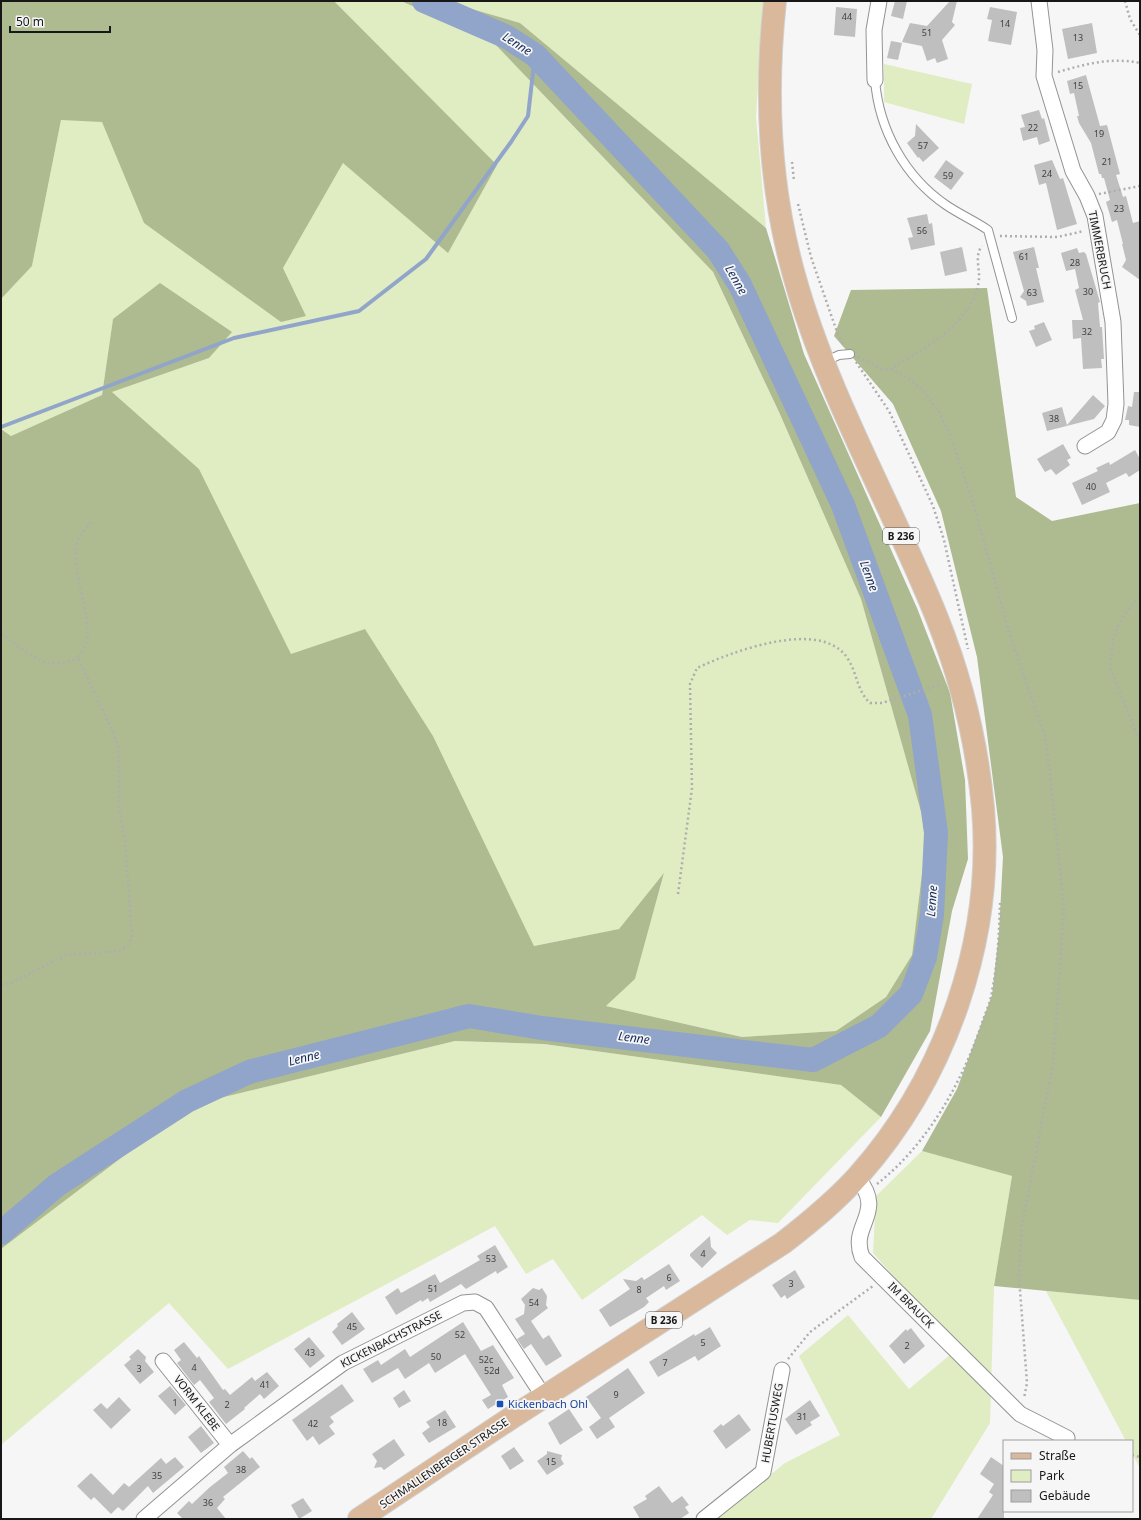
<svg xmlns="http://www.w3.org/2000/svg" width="1141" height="1520" font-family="'Noto Sans',sans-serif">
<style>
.green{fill:#e0ecc2}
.forest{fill:#aeba90}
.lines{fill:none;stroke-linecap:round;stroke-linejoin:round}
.stream{stroke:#91a4c9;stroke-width:4}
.river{stroke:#91a4c9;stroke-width:24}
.building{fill:#c0bfbf}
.lane-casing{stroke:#939394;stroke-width:10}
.street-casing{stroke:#939394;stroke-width:17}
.primary-casing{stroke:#d1d1d1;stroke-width:24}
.path{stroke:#aeaeaf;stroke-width:2.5;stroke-dasharray:2 3;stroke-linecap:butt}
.lane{stroke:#fff;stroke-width:8}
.street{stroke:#fff;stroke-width:15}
.primary{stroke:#d9b89b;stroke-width:22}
.transit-dot{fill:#1a4fb4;stroke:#f6f6f7;stroke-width:1.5}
.labels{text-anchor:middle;stroke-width:3.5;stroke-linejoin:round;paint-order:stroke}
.number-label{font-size:9px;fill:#414141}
.shield{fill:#f6f6f7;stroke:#5a5a5a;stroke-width:1}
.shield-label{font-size:10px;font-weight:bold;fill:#171717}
.street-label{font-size:11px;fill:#171717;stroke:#f6f6f7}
.transit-label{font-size:11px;fill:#164399;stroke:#f6f6f7;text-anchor:start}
.water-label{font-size:12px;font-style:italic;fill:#132958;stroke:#f6f6f7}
</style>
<rect width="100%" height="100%" fill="#f6f6f7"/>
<path class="green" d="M 334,1 L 401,1 L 493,42 L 713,272 L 779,412 L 861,599 L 927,833 L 912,955 L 886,997 L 836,1031 L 742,1037 L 606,1006 L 635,979 L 664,874 L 619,929 L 534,946 L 433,736 L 365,629 L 291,655 L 199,469 L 112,392 L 209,358 L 231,332 L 113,319 L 102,395 L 11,436 L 1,429 L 1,299 L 32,266 L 61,120 L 102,121 L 144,223 L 306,316 L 283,268 L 343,163 L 497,165 Z
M 444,1 L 763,1 L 756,117 L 766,228 L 520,23 Z
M 884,64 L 972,84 L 964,124 L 884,102 Z
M 455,1041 L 544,1044 L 841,1085 L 881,1117 L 778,1223 L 750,1220 L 727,1235 L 702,1215 L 582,1300 L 553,1259 L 526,1274 L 495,1226 L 228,1369 L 169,1303 L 1,1445 L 1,1249 L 191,1105 Z
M 922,1151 L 1012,1176 L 994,1286 L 990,1423 L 931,1519 L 715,1519 L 785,1463 L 840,1435 L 799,1356 L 848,1315 L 909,1389 L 951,1354 L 894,1277 L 873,1253 L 876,1196 Z
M 1046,1291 L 1140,1300 L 1140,1468 L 1132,1453 L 1132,1441 L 1126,1441 Z"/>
<path class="forest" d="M 1,1 L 334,1 L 497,165 L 448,253 L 343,163 L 283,268 L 306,316 L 281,322 L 144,223 L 102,122 L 61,120 L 32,266 L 1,299 Z
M 401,1 L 444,1 L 520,23 L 766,228 L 804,354 L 917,608 L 950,693 L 965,780 L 968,859 L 952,911 L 930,1031 L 881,1117 L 841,1085 L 544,1044 L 455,1041 L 191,1105 L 1,1249 L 1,429 L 11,436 L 102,395 L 113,319 L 160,283 L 232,332 L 209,358 L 112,392 L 199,469 L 291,654 L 365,629 L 433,736 L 534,946 L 619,929 L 664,873 L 635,979 L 606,1006 L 742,1037 L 836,1031 L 886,997 L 912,955 L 927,833 L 861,599 L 779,412 L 713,272 L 493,42 Z
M 987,288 L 1016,497 L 1052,521 L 1140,503 L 1140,1300 L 994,1286 L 1012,1176 L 922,1151 L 957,1089 L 992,995 L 999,932 L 1003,857 L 977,657 L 941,511 L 893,404 L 834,336 L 851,290 Z"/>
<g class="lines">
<path class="stream" d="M 1,427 L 234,338 L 359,311 L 426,259 L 511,142 L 528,116 L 535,55"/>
<path class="river" d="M 1,1233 L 57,1185 L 187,1101 L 249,1072 L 469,1016 L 542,1028 L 813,1060 L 879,1026 L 911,994 L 925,957 L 932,915 L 936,833 L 920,715 L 843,505 L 740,285 L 718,250 L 535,55 L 507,37 L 424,1"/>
</g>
<path class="building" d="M 895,1 L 907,1 L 903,19 L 891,16 Z
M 950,1 L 957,1 L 952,22 L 955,25 L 942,40 L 948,59 L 937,63 L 935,58 L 927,61 L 922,46 L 902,42 L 910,23 L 927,26 Z
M 836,7 L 857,9 L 855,37 L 834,35 Z
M 990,7 L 1017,12 L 1011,45 L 988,41 L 992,20 L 987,19 Z
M 1092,23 L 1097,53 L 1068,59 L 1062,29 Z
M 891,41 L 902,43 L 898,60 L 887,58 Z
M 1086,75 L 1100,126 L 1107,125 L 1120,174 L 1116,175 L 1123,197 L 1126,196 L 1133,223 L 1140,221 L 1140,280 L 1122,267 L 1126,260 L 1122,244 L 1123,244 L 1117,220 L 1112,222 L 1106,202 L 1110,200 L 1104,178 L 1102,178 L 1101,174 L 1099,174 L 1091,143 L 1079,123 L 1077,116 L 1079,116 L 1074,93 L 1070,94 L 1067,81 Z
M 1039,110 L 1042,119 L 1044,118 L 1050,141 L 1039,145 L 1037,137 L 1023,141 L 1020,128 L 1025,127 L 1021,115 Z
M 916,124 L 939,148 L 923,162 L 919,157 L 918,158 L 907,143 L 915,136 Z
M 946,160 L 964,173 L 951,190 L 934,177 Z
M 1052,160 L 1060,179 L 1063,178 L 1077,224 L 1057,230 L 1046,183 L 1039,185 L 1034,165 Z
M 927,214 L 929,224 L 932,223 L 935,245 L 911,250 L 908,238 L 913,237 L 907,218 Z
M 962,247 L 967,271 L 945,276 L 940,252 Z
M 1034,247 L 1039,268 L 1036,268 L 1044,302 L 1027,306 L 1026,301 L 1020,297 L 1024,291 L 1013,252 Z
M 1077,248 L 1079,253 L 1084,252 L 1086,254 L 1100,302 L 1098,303 L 1100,327 L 1102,327 L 1104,359 L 1101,359 L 1102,368 L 1083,369 L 1081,338 L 1073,339 L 1072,320 L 1083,320 L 1075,290 L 1079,288 L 1075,269 L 1066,271 L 1061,253 Z
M 1044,322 L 1052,340 L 1036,347 L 1029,331 L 1035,329 L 1034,326 Z
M 1134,392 L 1140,392 L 1140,427 L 1129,425 L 1129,420 L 1125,420 L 1128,406 L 1132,407 Z
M 1093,395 L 1105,406 L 1094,419 L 1047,431 L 1042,413 L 1062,407 L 1067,425 Z
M 1063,444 L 1071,458 L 1067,460 L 1070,465 L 1056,475 L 1051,469 L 1045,472 L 1037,459 Z
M 1135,450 L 1140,459 L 1140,470 L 1129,477 L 1126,473 L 1106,483 L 1110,492 L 1082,505 L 1072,483 L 1098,471 L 1096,468 L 1109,462 L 1110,465 Z
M 710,1236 L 711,1247 L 717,1253 L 702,1268 L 690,1256 L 690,1254 Z
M 495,1245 L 508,1267 L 497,1274 L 496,1271 L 466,1289 L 461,1284 L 430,1302 L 428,1298 L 422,1302 L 421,1300 L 396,1315 L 385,1297 L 398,1288 L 401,1293 L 435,1274 L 440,1283 L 480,1260 L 477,1256 Z
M 669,1264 L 680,1281 L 666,1290 L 664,1286 L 646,1298 L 649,1302 L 644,1307 L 610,1327 L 599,1310 L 630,1289 L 623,1279 L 636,1281 L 642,1277 L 644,1280 Z
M 795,1270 L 805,1287 L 787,1299 L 785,1295 L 781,1298 L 772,1285 Z
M 533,1288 L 539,1290 L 542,1288 L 547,1296 L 546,1305 L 548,1308 L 531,1321 L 543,1339 L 549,1335 L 562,1356 L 546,1366 L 531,1344 L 524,1349 L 517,1339 L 525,1334 L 515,1319 L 524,1314 L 525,1305 L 521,1299 Z
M 352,1312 L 365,1329 L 342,1345 L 332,1332 L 338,1326 L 337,1324 Z
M 463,1322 L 481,1351 L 493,1345 L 514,1378 L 502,1385 L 508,1397 L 488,1409 L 482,1400 L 491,1395 L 465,1354 L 435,1373 L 429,1363 L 405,1379 L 398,1368 L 372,1383 L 363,1369 L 378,1360 L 381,1365 L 405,1349 L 410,1357 Z
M 710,1327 L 721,1346 L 698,1361 L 695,1356 L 658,1377 L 649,1362 L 694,1334 L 695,1336 Z
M 911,1328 L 925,1346 L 904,1364 L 889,1346 L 906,1329 L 907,1331 Z
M 309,1337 L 325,1356 L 310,1368 L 294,1349 Z
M 184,1342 L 197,1358 L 199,1356 L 223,1390 L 225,1389 L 230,1395 L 252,1377 L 255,1381 L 267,1372 L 279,1386 L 264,1399 L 260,1394 L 244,1408 L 245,1409 L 226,1424 L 209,1402 L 214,1398 L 200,1380 L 194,1385 L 177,1363 L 181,1360 L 174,1350 Z
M 138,1349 L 146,1357 L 145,1361 L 154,1372 L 140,1384 L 124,1365 L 131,1359 L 129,1357 Z
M 628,1368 L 645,1393 L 609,1418 L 615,1427 L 597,1439 L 589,1427 L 601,1418 L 586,1397 Z
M 342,1384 L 354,1401 L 330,1417 L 334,1422 L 329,1426 L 335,1434 L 319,1445 L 313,1436 L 307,1441 L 292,1420 Z
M 170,1386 L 186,1405 L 175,1415 L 158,1396 Z
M 404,1390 L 411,1401 L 399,1408 L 393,1398 Z
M 119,1397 L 131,1410 L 111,1429 L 93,1410 L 101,1403 L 107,1409 Z
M 810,1400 L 820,1416 L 810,1422 L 812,1425 L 796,1435 L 785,1419 Z
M 569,1409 L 583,1430 L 560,1445 L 548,1423 Z
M 445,1410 L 456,1427 L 429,1443 L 422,1433 L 430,1427 L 426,1422 Z
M 739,1414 L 751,1430 L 726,1449 L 713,1431 L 721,1424 L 723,1426 Z
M 201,1426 L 214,1443 L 201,1453 L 188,1437 Z
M 394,1439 L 405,1455 L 384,1470 L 381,1467 L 374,1468 L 377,1461 L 372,1454 Z
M 514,1447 L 524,1461 L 510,1470 L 501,1456 Z
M 243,1451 L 250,1459 L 252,1457 L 260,1467 L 223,1497 L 225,1499 L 217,1508 L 226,1519 L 183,1519 L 177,1513 L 189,1501 L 192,1504 L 210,1487 L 228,1473 L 224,1467 Z
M 547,1451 L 562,1455 L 561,1459 L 564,1464 L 547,1475 L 537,1461 L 547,1454 Z
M 175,1457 L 184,1467 L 153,1493 L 148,1486 L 123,1511 L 118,1507 L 111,1514 L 94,1497 L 91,1500 L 77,1486 L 91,1473 L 113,1495 L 124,1483 L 129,1487 L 161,1458 L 166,1464 Z
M 991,1457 L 1004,1466 L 1004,1519 L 977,1519 L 993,1495 L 989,1492 L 994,1484 L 980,1474 Z
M 659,1486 L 672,1503 L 682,1496 L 689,1505 L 685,1507 L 689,1513 L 680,1519 L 640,1519 L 633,1507 L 647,1499 L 645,1496 Z
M 303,1498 L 312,1511 L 299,1519 L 291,1505 Z"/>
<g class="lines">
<g class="lane-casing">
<path id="lane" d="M 875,80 C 879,130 905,177 946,205 C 959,214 975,221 988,230 L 1012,318
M 824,362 L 839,355 L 850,354"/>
</g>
<g class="street-casing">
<path id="street" d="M 1039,1 L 1045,50 L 1044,76 L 1073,171 L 1087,196 L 1095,216 L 1113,322 L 1116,404 L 1114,420 L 1108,432 L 1085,446
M 875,80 L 874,30 L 879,1
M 857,1177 C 887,1214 849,1224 862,1257 L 1020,1414 L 1067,1438
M 163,1361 L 230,1445
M 144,1519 L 230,1445 L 343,1363 L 463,1303 L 475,1302 L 486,1308 L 544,1397
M 704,1519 L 763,1472 L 782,1370"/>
</g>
<g class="primary-casing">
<path id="primary" d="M 359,1519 L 511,1418 L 783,1243 C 810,1222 836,1201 859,1175 C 946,1077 994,939 983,808 C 977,743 961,678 937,618 C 891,503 827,395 794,275 C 769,186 765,93 775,1"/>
</g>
<path class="path" d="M 1125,1 L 1130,19 L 1140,35
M 1058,72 C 1085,64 1112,57 1140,63
M 792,162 L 794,181
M 1099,194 L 1140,186
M 798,204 L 811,257 L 837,332 L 844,345
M 1000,236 L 1057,237 L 1084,231
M 858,357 L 882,369 L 891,369 C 924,348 968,327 978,285 C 982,272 973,257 982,246
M 856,362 L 889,411 L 933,506 L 944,540 L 968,649
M 891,369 L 907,377 L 924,391 L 939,412 L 950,435 L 975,509 L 1009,632 L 1045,737 L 1050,773 L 1064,908 L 1053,1065 L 1022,1225 L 1019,1277 L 1027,1383 L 1024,1398
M 1140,597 L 1130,607 L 1119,623 L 1113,641 L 1110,668 L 1140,742
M 1,634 C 14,642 35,661 50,663 C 59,665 70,661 78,658
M 678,894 L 692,788 L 690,684 L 697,668 C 731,652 822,617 848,659 C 857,673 857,691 870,703 L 882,703 L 942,684
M 1,985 L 11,983 L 66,955 L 118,951 L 127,946 L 132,938 L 125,840 L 119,809 L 119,750 L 112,730 L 78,658 C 81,653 85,647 87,641 C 92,613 69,571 78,540 C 80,533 89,525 93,520
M 877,1184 C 928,1144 963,1081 983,1020 C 986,1011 991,1001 992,991 C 998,962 999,932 1000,903
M 788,1359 L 810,1332 L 873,1286
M 1132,1455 L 1140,1457"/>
<use href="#lane" class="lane"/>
<use href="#street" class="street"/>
<use href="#primary" class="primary"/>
</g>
<rect class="transit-dot" x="496" y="1400" width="8" height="8" rx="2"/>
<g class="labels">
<g class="number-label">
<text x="847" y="20">44</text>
<text x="1005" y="27">14</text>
<text x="927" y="36">51</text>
<text x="1078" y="41">13</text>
<text x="1078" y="89">15</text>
<text x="1033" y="131">22</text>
<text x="1099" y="137">19</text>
<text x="923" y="149">57</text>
<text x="1107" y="165">21</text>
<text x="1047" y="177">24</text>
<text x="948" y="179">59</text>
<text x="1119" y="212">23</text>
<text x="922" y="234">56</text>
<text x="1024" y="260">61</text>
<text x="1075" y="266">28</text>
<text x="1088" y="295">30</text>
<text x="1032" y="296">63</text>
<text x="1087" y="335">32</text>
<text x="1054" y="422">38</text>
<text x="1091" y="490">40</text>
<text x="703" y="1257">4</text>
<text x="491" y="1262">53</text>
<text x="669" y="1281">6</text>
<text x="791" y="1287">3</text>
<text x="433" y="1292">51</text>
<text x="639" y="1293">8</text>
<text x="534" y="1306">54</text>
<text x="352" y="1330">45</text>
<text x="460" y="1338">52</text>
<text x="703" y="1346">5</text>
<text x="907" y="1349">2</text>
<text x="310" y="1356">43</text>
<text x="436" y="1360">50</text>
<text x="486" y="1363">52c</text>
<text x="665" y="1366">7</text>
<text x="194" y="1371">4</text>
<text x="139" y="1372">3</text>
<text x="492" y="1374">52d</text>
<text x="265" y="1388">41</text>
<text x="616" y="1398">9</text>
<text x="175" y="1406">1</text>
<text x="227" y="1408">2</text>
<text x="802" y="1420">31</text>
<text x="442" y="1426">18</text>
<text x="313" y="1427">42</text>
<text x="551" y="1465">15</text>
<text x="241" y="1473">38</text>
<text x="157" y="1479">35</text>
<text x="208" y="1506">36</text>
</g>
<g class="shield">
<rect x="883" y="528" width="36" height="16" rx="3"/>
<rect x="646" y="1312" width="36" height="16" rx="3"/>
</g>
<g class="shield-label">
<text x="901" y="540">B 236</text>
<text x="664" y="1324">B 236</text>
</g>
<g class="street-label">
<text transform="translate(1100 250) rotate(79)" y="4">TIMMERBRUCH</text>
<text transform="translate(911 1305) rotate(45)" y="4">IM BRAUCK</text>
<text transform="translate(391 1339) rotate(-27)" y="4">KICKENBACHSTRASSE</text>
<text transform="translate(197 1403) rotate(52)" y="4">VORM KLEBE</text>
<text transform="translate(772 1423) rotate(-80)" y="4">HUBERTUSWEG</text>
<text transform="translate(444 1463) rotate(-34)" y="4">SCHMALLENBERGER STRASSE</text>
</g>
<g class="transit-label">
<text x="508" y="1408">Kickenbach Ohl</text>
</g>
<g class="water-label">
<text transform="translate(517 44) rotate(32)" y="4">Lenne</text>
<text transform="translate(736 280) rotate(60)" y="4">Lenne</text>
<text transform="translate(869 576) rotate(70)" y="4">Lenne</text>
<text transform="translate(932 901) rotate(-86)" y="4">Lenne</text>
<text transform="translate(634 1038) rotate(7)" y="4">Lenne</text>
<text transform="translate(304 1058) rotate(-14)" y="4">Lenne</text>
</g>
</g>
<rect width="1141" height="1520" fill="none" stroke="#171717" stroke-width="4"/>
<rect x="1003" y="1440" width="130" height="72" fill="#f6f6f7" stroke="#9d9d9d"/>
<rect x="1011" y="1453" width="20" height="6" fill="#d9b89b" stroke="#9d9d9d"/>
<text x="1039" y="1460" font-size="12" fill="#171717">Straße</text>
<rect x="1011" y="1470" width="20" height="12" fill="#e0ecc2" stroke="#9d9d9d"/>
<text x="1039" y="1480" font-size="12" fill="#171717">Park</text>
<rect x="1011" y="1490" width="20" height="12" fill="#c0bfbf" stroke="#9d9d9d"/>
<text x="1039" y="1500" font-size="12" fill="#171717">Gebäude</text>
<path d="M10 26v6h100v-6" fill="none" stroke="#171717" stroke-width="2"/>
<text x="16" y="26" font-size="12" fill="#171717" stroke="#f6f6f7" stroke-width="3" paint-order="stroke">50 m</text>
</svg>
